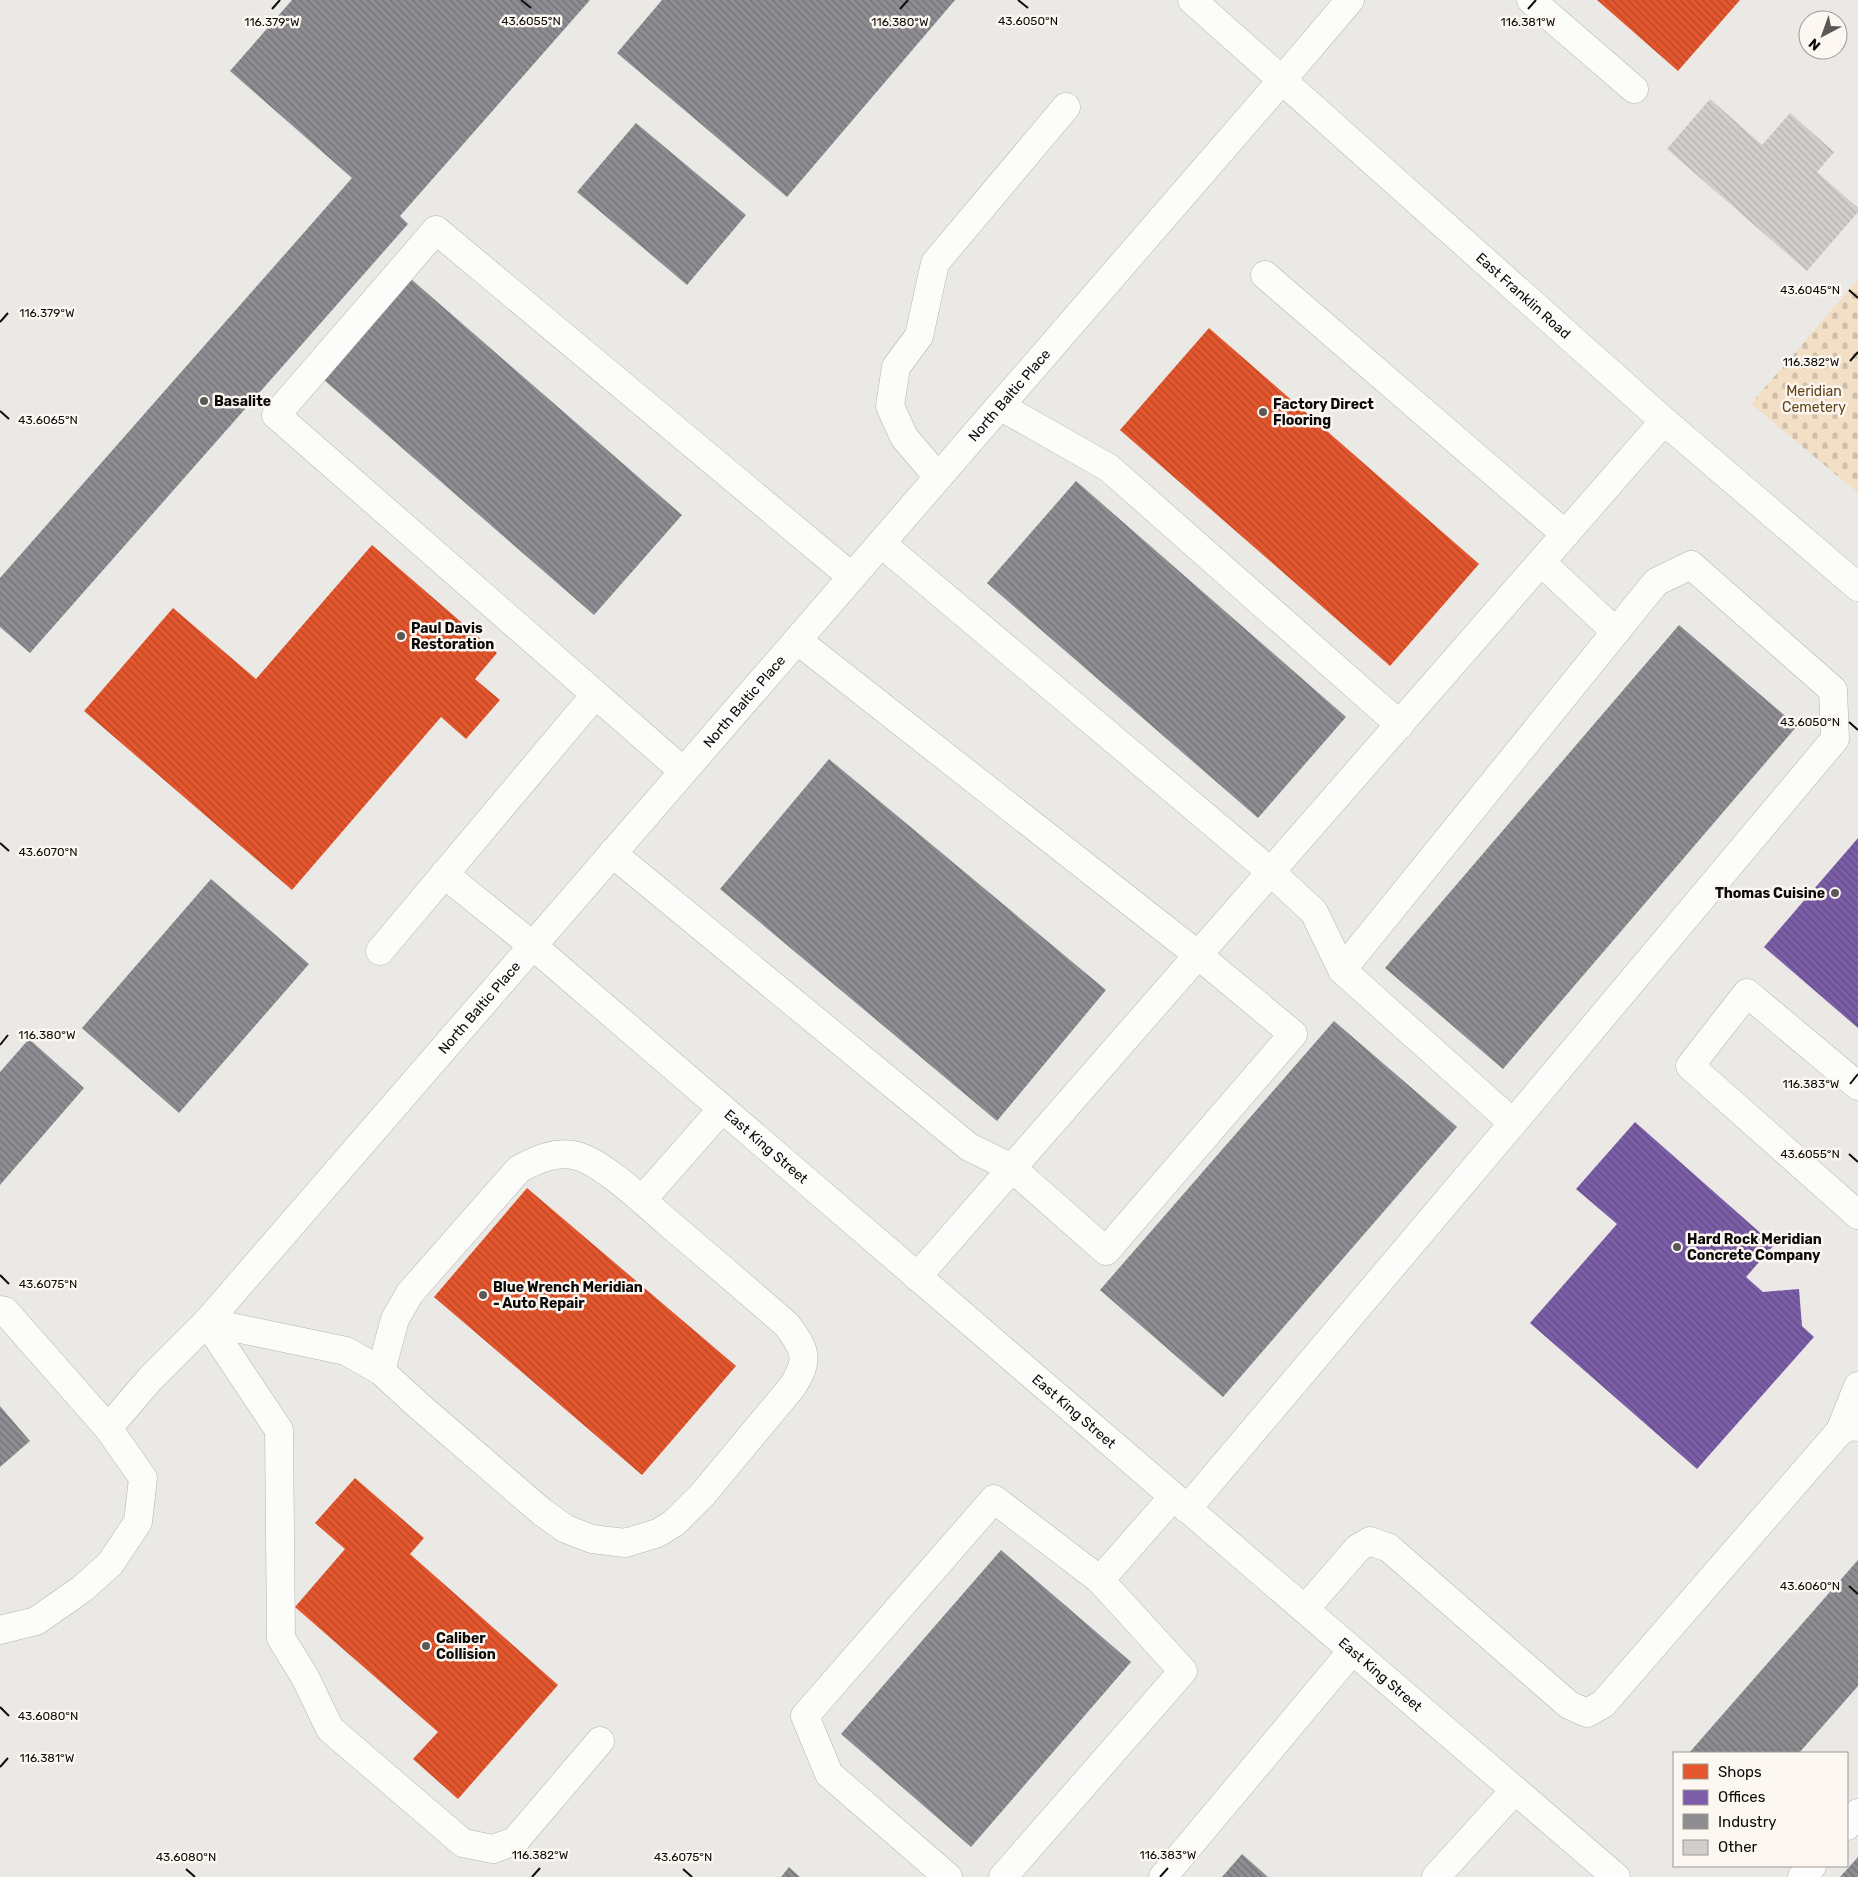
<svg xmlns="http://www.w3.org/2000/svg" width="1858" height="1877" font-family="Rubik,sans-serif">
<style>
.cemetery{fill:url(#cemetery-stones)}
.shops{fill:url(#shops-back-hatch)}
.offices{fill:url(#offices-back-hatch)}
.industry{fill:url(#industry-back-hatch)}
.building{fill:url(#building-back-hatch)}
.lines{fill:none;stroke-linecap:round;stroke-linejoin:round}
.minor-casing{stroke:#b5b3b0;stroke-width:29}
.major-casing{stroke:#b5b3b0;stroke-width:29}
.minor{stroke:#fcfcfb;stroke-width:28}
.major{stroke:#fcfcfb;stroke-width:28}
.ticks{fill:none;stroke:#0d0b09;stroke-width:2}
.poi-dot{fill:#5b5956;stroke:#fcf7f1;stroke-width:2}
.labels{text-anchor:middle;stroke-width:5;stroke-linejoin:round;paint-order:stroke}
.street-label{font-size:14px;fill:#0d0b09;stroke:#fcf7f1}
.park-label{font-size:14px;fill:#63441a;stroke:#fcf7f1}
.poi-label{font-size:14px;font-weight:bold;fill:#0d0b09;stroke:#fcf7f1;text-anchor:start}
.ticks-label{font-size:12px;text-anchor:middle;fill:#0d0b09;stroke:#fcf7f1;stroke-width:5;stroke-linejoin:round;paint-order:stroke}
</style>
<defs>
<pattern id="cemetery-stones" width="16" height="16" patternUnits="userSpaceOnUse" patternTransform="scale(1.25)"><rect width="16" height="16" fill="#f3dfc6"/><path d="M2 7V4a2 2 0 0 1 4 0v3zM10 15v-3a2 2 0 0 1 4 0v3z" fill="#cfbea9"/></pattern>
<pattern id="shops-back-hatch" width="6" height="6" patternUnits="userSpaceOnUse" patternTransform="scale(1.25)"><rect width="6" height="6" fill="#e4572e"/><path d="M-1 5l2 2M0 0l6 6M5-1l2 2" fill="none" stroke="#b74625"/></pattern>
<pattern id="offices-back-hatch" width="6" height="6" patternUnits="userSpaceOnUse" patternTransform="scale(1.25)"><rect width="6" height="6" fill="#7b5ea7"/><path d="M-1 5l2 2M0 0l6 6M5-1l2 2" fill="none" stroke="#634c86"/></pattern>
<pattern id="industry-back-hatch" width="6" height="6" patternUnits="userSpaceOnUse" patternTransform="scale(1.25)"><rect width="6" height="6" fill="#8d8d92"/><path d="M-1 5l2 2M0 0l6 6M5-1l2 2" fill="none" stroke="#727175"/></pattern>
<pattern id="building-back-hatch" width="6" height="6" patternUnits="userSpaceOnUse" patternTransform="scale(1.25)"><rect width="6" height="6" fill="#d0cfcc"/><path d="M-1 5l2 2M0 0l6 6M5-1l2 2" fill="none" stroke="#b1b0ae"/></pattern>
</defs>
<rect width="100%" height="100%" fill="#ebe9e6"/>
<path class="cemetery" d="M 1858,279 L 1858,493 L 1751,404 Z"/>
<path class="shops" d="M 1597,0 L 1740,0 L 1678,71 Z
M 1209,328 L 1479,564 L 1390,666 L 1120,430 Z
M 372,545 L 497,653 L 475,679 L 500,700 L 466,739 L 441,717 L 292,890 L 84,711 L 173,608 L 256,679 Z
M 527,1188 L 736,1366 L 642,1475 L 434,1297 Z
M 355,1478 L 424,1538 L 410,1554 L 558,1685 L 458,1799 L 413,1759 L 438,1732 L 295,1607 L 345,1549 L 315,1523 Z"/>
<path class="offices" d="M 1858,838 L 1858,1028 L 1764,947 Z
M 1635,1122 L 1774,1245 L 1746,1277 L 1763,1292 L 1799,1289 L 1802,1326 L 1814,1337 L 1697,1469 L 1530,1323 L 1617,1224 L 1576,1189 Z"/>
<path class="industry" d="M 292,0 L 590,0 L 400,216 L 408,224 L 30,653 L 0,627 L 0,578 L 352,178 L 230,71 Z
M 662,0 L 955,0 L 787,197 L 617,53 Z
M 636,123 L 746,215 L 687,285 L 577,192 Z
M 411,279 L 682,515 L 594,615 L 324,380 Z
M 1076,481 L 1346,717 L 1258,818 L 987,583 Z
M 1679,625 L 1797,726 L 1503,1069 L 1385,968 Z
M 829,759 L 1106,990 L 997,1121 L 720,889 Z
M 211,879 L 309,964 L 179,1113 L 82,1028 Z
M 1334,1021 L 1457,1127 L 1223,1397 L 1100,1290 Z
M 29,1039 L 84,1088 L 0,1185 L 0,1072 Z
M 0,1406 L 30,1441 L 0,1467 Z
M 1001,1550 L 1131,1662 L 971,1847 L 841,1734 Z
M 1858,1560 L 1858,1686 L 1799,1753 L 1689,1753 Z
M 1242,1854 L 1268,1877 L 1222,1877 Z
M 1858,1857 L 1858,1877 L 1840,1877 Z
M 789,1867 L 800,1877 L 781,1877 Z"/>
<path class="building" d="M 1710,99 L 1762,145 L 1790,113 L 1834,152 L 1817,172 L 1858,208 L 1858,212 L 1807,271 L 1667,149 Z"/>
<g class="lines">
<g class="minor-casing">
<g id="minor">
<path d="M 1531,0 L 1634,89"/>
<path d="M 1265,275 L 1565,534"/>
<path d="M 1000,406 L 1109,468 L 1400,725"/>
<path d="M 938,477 L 904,437 L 890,406 L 896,367 L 919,336 L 935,263 L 1066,107"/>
<path d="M 881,543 L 1271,872 L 1314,912 L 1342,970 L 1513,1123 L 1835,739 L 1833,690 L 1691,565 L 1656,582 L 1342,970"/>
<path d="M 1541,562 L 1616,632"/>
<path d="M 683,771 L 276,415 L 436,230 L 852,577"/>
<path d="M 612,853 L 969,1147 L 1012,1168 L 1106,1251 L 1293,1034 L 1198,955 L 797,640"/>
<path id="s1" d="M 444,874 L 532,945 L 1616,1877"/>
<path d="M 380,951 L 595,695"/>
<path d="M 1858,1086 L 1747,993 L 1690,1066 L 1858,1215"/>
<path d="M 642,1200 L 722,1109"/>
<path d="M 917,1277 L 1664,421"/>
<path d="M 0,1310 L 5,1311 L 108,1428 L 143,1478 L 138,1522 L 110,1564 L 82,1589 L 36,1621 L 0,1630"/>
<path d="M 207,1322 L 346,1351 L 381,1371 L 419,1406 L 542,1512 L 566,1529 L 592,1539 L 625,1543 L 658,1533 L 674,1523 L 703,1494 L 792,1387 C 810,1359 806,1351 787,1325 C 747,1290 706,1255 666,1221 C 644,1202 603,1163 577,1156 C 557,1150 536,1160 519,1169 L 410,1293 L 395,1319 L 381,1371"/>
<path d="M 207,1322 L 279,1430 L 281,1638 L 305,1677 L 330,1729 L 463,1843 L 493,1849 L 515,1841 L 600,1741"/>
<path id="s2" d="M 108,1428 L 150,1379 L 207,1322 L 1282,80 L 1350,0"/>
<path d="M 1840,1431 L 1858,1386"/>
<path d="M 1187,1509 L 1513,1123"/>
<path d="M 1100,1580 L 1173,1497"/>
<path d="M 1305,1609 L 1358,1548 L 1370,1541 L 1389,1548 L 1569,1705 L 1587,1713 L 1603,1704 L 1840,1431 L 1854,1425 L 1858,1427"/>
<path d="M 1847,1826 L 1858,1813"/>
<path d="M 948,1877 L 829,1774 L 805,1716 L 994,1499 L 1100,1580 L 1183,1671 L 1003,1877"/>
<path d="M 1163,1877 L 1352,1651"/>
<path d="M 1436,1877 L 1515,1790"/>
<path d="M 1802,1877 L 1812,1866"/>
</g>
</g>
<g class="major-casing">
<g id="major">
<path id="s3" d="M 1192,0 L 1664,421 L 1858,587"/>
</g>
</g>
<use href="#minor" class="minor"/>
<use href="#major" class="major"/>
</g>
<path class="ticks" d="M 521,0 L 531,8M 1018,0 L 1028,8M 272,9 L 280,0M 900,9 L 908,0M 1528,9 L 1536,0M 1849,290 L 1858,298M 0,322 L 8,313M 1850,361 L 1858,352M 0,411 L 9,419M 1849,722 L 1858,730M 0,843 L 9,851M 0,1045 L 8,1035M 1850,1084 L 1858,1074M 1849,1154 L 1858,1162M 0,1275 L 9,1284M 1849,1586 L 1858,1594M 0,1707 L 9,1716M 0,1767 L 8,1758M 186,1869 L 195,1877M 683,1869 L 692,1877M 532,1877 L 540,1868M 1160,1877 L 1168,1868"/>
<g class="poi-dot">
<circle cx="204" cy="401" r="5"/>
<circle cx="1263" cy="412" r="5"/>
<circle cx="401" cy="636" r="5"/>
<circle cx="1835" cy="893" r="5"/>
<circle cx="1677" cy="1247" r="5"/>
<circle cx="483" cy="1295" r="5"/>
<circle cx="426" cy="1646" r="5"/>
</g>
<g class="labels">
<g class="street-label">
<text dy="5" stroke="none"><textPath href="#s3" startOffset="444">East Franklin Road</textPath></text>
<text dy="5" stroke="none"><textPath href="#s2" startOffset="1371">North Baltic Place</textPath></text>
<text dy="5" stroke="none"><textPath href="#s2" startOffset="966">North Baltic Place</textPath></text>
<text dy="5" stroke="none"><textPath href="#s2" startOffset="561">North Baltic Place</textPath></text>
<text dy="5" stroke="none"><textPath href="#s1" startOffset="422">East King Street</textPath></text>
<text dy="5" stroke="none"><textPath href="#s1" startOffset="828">East King Street</textPath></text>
<text dy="5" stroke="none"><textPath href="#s1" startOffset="1232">East King Street</textPath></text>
</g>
<g class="park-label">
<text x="1814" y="396">Meridian<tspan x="1814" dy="16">Cemetery</tspan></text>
</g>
<g class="poi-label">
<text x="214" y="406">Basalite</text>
<text x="1273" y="409">Factory Direct<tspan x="1273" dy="16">Flooring</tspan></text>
<text x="411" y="633">Paul Davis<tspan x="411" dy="16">Restoration</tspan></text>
<text x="1825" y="898" text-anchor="end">Thomas Cuisine</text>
<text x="1687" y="1244">Hard Rock Meridian<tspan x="1687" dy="16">Concrete Company</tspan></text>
<text x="493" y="1292">Blue Wrench Meridian<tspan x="493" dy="16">- Auto Repair</tspan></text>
<text x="436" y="1643">Caliber<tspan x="436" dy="16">Collision</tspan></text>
</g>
</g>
<g class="ticks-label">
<text x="531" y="25">43.6055°N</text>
<text x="1028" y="25">43.6050°N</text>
<text x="272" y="26">116.379°W</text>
<text x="900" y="26">116.380°W</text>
<text x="1528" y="26">116.381°W</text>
<text x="1810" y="294">43.6045°N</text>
<text x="47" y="317">116.379°W</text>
<text x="1811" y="366">116.382°W</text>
<text x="48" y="424">43.6065°N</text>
<text x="1810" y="726">43.6050°N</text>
<text x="48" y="856">43.6070°N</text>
<text x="47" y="1039">116.380°W</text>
<text x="1811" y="1088">116.383°W</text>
<text x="1810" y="1158">43.6055°N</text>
<text x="48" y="1288">43.6075°N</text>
<text x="1810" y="1590">43.6060°N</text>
<text x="48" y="1720">43.6080°N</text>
<text x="47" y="1762">116.381°W</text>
<text x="540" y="1859">116.382°W</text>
<text x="1168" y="1859">116.383°W</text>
<text x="186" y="1861">43.6080°N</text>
<text x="683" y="1861">43.6075°N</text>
</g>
<rect x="1673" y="1752" width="175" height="115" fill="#fcf7f1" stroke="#9c9994"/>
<rect x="1683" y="1764" width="25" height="15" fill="#e4572e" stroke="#9c9994"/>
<text x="1718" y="1777" font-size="15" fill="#0d0b09">Shops</text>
<rect x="1683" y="1790" width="25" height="15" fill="#7b5ea7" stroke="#9c9994"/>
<text x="1718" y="1802" font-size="15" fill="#0d0b09">Offices</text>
<rect x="1683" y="1814" width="25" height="15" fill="#8d8d92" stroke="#9c9994"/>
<text x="1718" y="1827" font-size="15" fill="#0d0b09">Industry</text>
<rect x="1683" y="1840" width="25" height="15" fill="#d0cfcc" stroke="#9c9994"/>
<text x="1718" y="1852" font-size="15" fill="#0d0b09">Other</text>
<g transform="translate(1823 35) rotate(221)"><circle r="24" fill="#fcf7f1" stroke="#9c9994"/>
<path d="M0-4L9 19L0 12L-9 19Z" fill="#5b5956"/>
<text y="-8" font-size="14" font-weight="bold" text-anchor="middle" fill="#0d0b09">N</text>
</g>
</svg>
